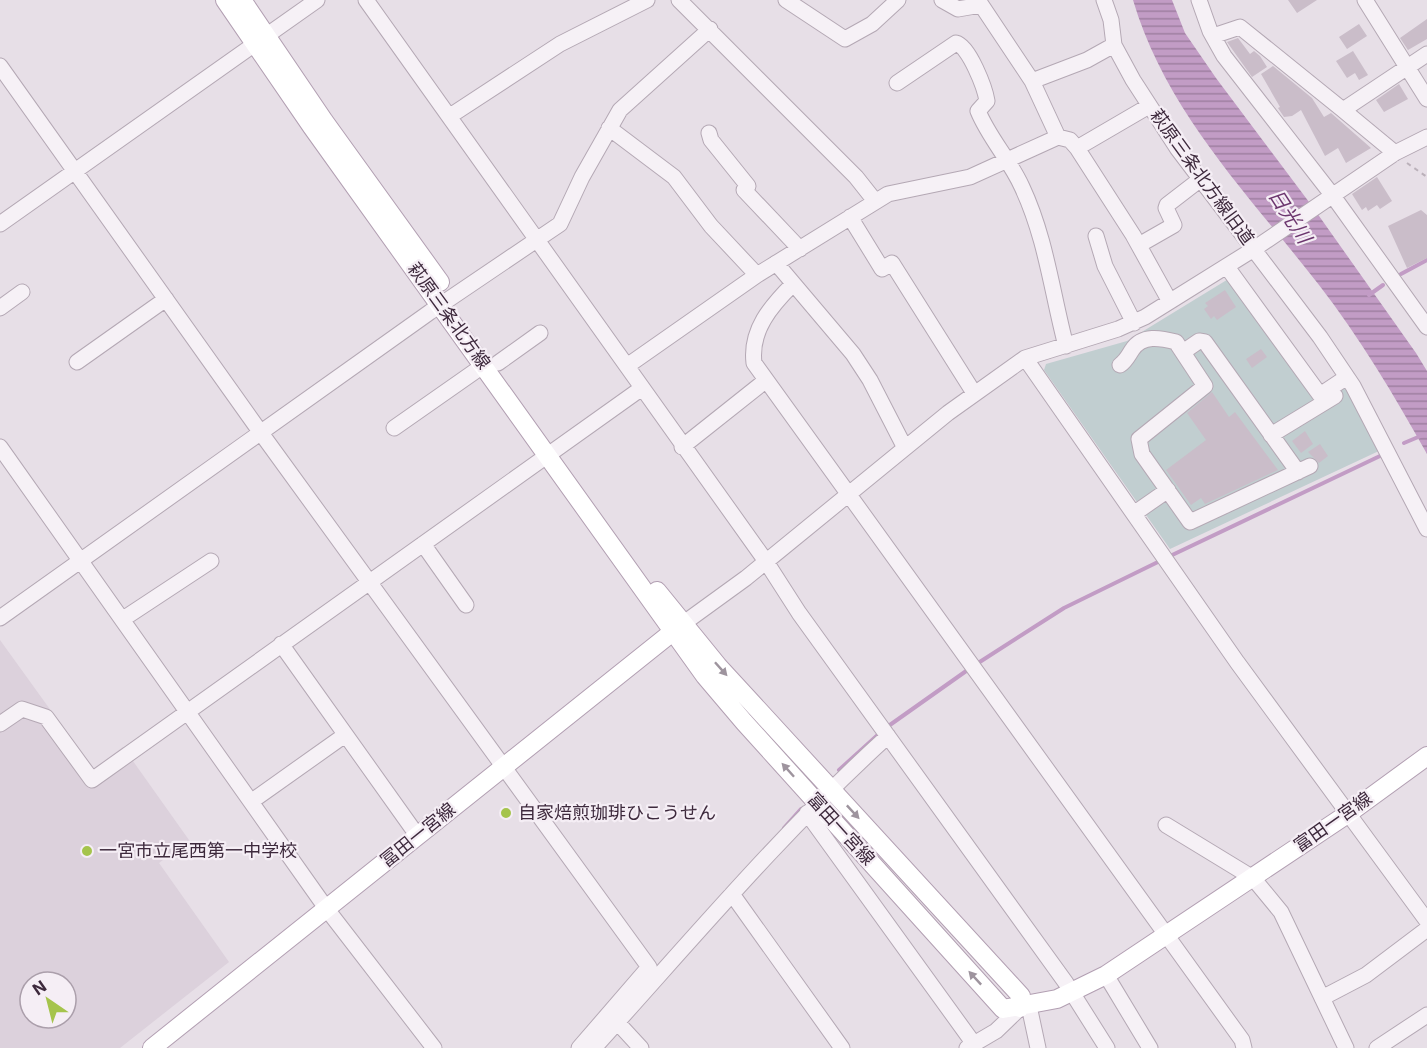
<svg xmlns="http://www.w3.org/2000/svg" width="1427" height="1048" font-family="Inter,'Noto Sans JP',sans-serif">
<style>
.built{fill:#dcd1dc;fill-rule:evenodd}
.green{fill:#c1ced0}
.water{fill:url(#water-rules)}
.lines{fill:none;stroke-linecap:round;stroke-linejoin:round}
.stream{stroke:#c29cc5;stroke-width:4}
.building{fill:#cabdc9}
.minor-casing{stroke:#b4a8b4;stroke-width:17}
.major-casing{stroke:#b29fb2;stroke-width:20}
.path{stroke:#bbb1ba;stroke-width:2;stroke-dasharray:4.5 4.5;stroke-linecap:butt}
.minor{stroke:#f6f1f6;stroke-width:15}
.major{stroke:#fff;stroke-width:18}
.oneway{fill:#9e949e}
.poi-dot{fill:#a5c44c;stroke:#f5eef5;stroke-width:2}
.labels{text-anchor:middle;stroke-width:4.5;stroke-linejoin:round;paint-order:stroke}
.street-label{font-size:18px;fill:#3d293c;stroke:#f5eef5}
.poi-label{font-size:18px;fill:#3d293c;stroke:#f5eef5;text-anchor:start}
.water-label{font-size:20px;font-style:italic;fill:#6c366e;stroke:#f5eef5}
</style>
<defs>
<pattern id="water-rules" width="6" height="5" patternUnits="userSpaceOnUse" patternTransform="scale(1.5)"><rect width="6" height="5" fill="#c29cc5"/><path d="M0 2.5h6" fill="none" stroke="#9f7fa1"/></pattern>
</defs>
<rect width="100%" height="100%" fill="#e7dfe7"/>
<path class="built" d="M 0,640 L 93,769 L 123,747 L 189,840 L 159,863 L 229,962 L 120,1048 L 0,1048 ZM 30,982 L 66,982 L 66,1018 L 30,1018 Z"/>
<path class="green" d="M 1230,278 L 1317,399 L 1342,383 L 1381,450 L 1170,549 L 1044,370 L 1046,364 L 1127,341 Z"/>
<path class="water" d="M 1133,0 L 1172,0 L 1185,33 L 1216,78 L 1312,206 L 1416,353 L 1427,371 L 1427,454 C 1394,395 1360,338 1319,285 C 1249,195 1166,112 1133,0 Z"/>
<g class="lines">
<path class="stream" d="M 1401,274 L 1427,260
M 1369,295 L 1383,285
M 1404,443 L 1423,435
M 1168,557 L 1380,456
M 975,665 L 1064,608 L 1162,560
M 887,727 L 969,669
M 839,770 L 881,732
M 784,828 L 801,809"/>
</g>
<path class="building" d="M 1288,0 L 1317,0 L 1297,13 Z
M 1427,19 L 1427,39 L 1408,50 L 1400,38 Z
M 1359,24 L 1367,36 L 1347,49 L 1339,37 Z
M 1238,38 L 1250,54 L 1254,51 L 1260,56 L 1267,67 L 1252,77 L 1227,42 Z
M 1353,51 L 1368,75 L 1359,80 L 1355,73 L 1347,78 L 1336,61 Z
M 1273,66 L 1312,98 L 1324,117 L 1331,113 L 1371,148 L 1346,163 L 1338,148 L 1325,156 L 1301,110 L 1292,116 L 1284,117 L 1278,108 L 1280,107 L 1261,74 Z
M 1399,84 L 1408,99 L 1384,112 L 1376,100 Z
M 1377,177 L 1392,201 L 1380,209 L 1377,205 L 1368,211 L 1366,207 L 1362,210 L 1352,194 Z
M 1421,210 L 1427,215 L 1427,258 L 1407,268 L 1388,226 Z
M 1225,290 L 1236,307 L 1217,320 L 1214,316 L 1211,319 L 1204,309 L 1208,306 L 1205,303 Z
M 1261,349 L 1267,357 L 1252,368 L 1246,359 Z
M 1212,392 L 1229,417 L 1235,412 L 1278,470 L 1205,504 L 1201,498 L 1191,505 L 1166,470 L 1206,440 L 1187,413 Z
M 1305,431 L 1313,444 L 1301,453 L 1292,441 Z
M 1320,444 L 1328,456 L 1319,463 L 1308,452 Z"/>
<g class="lines">
<g class="minor-casing">
<path id="minor" d="M 366,0 L 765,560 L 799,613 L 1066,983 L 1107,1048
M 679,0 L 856,177 L 875,201
M 786,0 L 845,39 L 872,24 L 898,0
M 942,0 L 958,9 L 981,5
M 978,0 L 1032,81 L 1058,137
M 1104,0 L 1111,20 L 1114,45 L 1133,80 L 1177,148 L 1320,337 L 1353,386 L 1427,529
M 1199,0 L 1210,31 L 1224,56 L 1333,196 L 1427,327
M 1365,0 L 1427,99
M 1213,36 L 1240,27 L 1343,110
M 0,66 L 261,433 L 649,967 L 579,1048
M 1032,81 L 1087,60 L 1114,45
M 897,83 L 956,43 C 969,46 985,88 987,101 L 978,111 C 989,138 1010,160 1022,187 C 1046,238 1052,293 1066,346
M 450,116 L 560,44 L 647,0
M 609,128 L 674,177 L 711,226 L 757,275
M 709,133 L 711,140 L 748,186 L 744,190 L 800,249
M 1077,148 L 1133,235 L 1169,300
M 1395,153 L 1343,110 L 1427,54
M 850,217 L 882,269 L 892,263 L 974,393
M 0,224 L 317,0
M 1096,236 L 1105,266 L 1134,323
M 1139,245 L 1174,225 L 1166,208 L 1167,205 L 1202,178
M 776,263 L 853,354 L 870,380 L 905,448
M 1227,267 L 1320,395 L 1347,377
M 793,284 C 771,306 750,330 754,363 L 1242,1040 L 1244,1048
M 0,308 L 22,292
M 1183,352 L 1199,341 L 1205,342 L 1298,472
M 1025,358 L 1237,662 L 1427,921
M 77,362 L 166,299
M 498,363 L 540,333
M 1120,365 C 1126,361 1128,356 1132,350 C 1142,334 1161,338 1176,342 L 1205,386 L 1139,439 L 1142,454 L 1190,522 L 1310,466
M 627,366 L 757,275 L 888,194 L 970,177 L 1058,137 L 1070,140 L 1077,148 L 1149,106
M 394,428 L 484,365
M 1271,435 L 1335,396
M 0,447 L 326,908 L 434,1048
M 682,447 L 765,381
M 1135,513 L 1168,490
M 423,544 L 466,605
M 0,618 L 430,312 L 560,224 L 582,177 L 620,110 L 710,29
M 123,619 L 211,561
M 684,623 L 746,578 L 948,413 L 1025,358 L 1118,329 L 1145,317 L 1254,249 L 1395,153 L 1427,137
M 281,644 L 417,835
M 0,724 L 22,709 L 46,717 L 92,780 L 642,388
M 252,801 L 345,735
M 807,813 L 974,1044
M 1166,825 L 1253,878 L 1281,912 L 1346,1048
M 732,894 L 842,1048
M 1106,975 L 1150,1048
M 1322,998 L 1366,975 L 1427,929
M 1029,1006 L 1038,1048
M 617,1022 L 641,1048
M 594,1048 C 690,942 782,832 888,736
M 967,1048 L 996,1031 L 1020,1008
M 1377,1048 L 1427,1015"/>
</g>
<g class="major-casing">
<path id="major" d="M 225,0 L 312,127 L 705,676 L 744,722 L 1003,1009 L 1057,999 L 1106,975 L 1349,813 L 1427,756
M 242,0 L 324,121 L 440,282
M 657,591 L 718,666 L 1021,996 L 1020,1008
M 152,1048 L 680,626"/>
</g>
<path class="path" d="M 1407,163 L 1427,177"/>
<use href="#minor" class="minor"/>
<use href="#major" class="major"/>
</g>
<defs><path id="oneway-solid" d="M-6-.8H1V-3.2L6.5 0L1 3.2V.8H-6Z" transform="scale(1.5)"/></defs>
<g class="oneway">
<use href="#oneway-solid" transform="translate(721 669) rotate(48)"/>
<use href="#oneway-solid" transform="translate(788 770) rotate(-132)"/>
<use href="#oneway-solid" transform="translate(853 812) rotate(47)"/>
<use href="#oneway-solid" transform="translate(975 978) rotate(-133)"/>
</g>
<g class="poi-dot">
<circle cx="506" cy="813" r="6"/>
<circle cx="87" cy="851" r="6"/>
</g>
<g class="labels">
<g class="street-label">
<text transform="translate(1202 177) rotate(54)" y="6">萩原三条北方線旧道</text>
<text transform="translate(449 316) rotate(54)" y="6">萩原三条北方線</text>
<text transform="translate(1333 822) rotate(-35)" y="6">富田一宮線</text>
<text transform="translate(841 829) rotate(48)" y="6">富田一宮線</text>
<text transform="translate(418 835) rotate(-39)" y="6">冨田一宮線</text>
</g>
<g class="poi-label">
<text x="518" y="819">自家焙煎珈琲ひこうせん</text>
<text x="99" y="857">一宮市立尾西第一中学校</text>
</g>
<g class="water-label">
<text transform="translate(1290 216) rotate(57)" y="7">日光川</text>
</g>
</g>
<g transform="translate(48 1000) rotate(325)"><circle r="28" fill="#f5eef5" stroke="#ab9fab" stroke-width="1.5"/>
<path d="M0-4.5L10 22L0 15L-10 22Z" fill="#a5c44c"/>
<text y="-9" font-size="16" font-weight="bold" text-anchor="middle" fill="#3d293c">N</text>
</g>
</svg>
